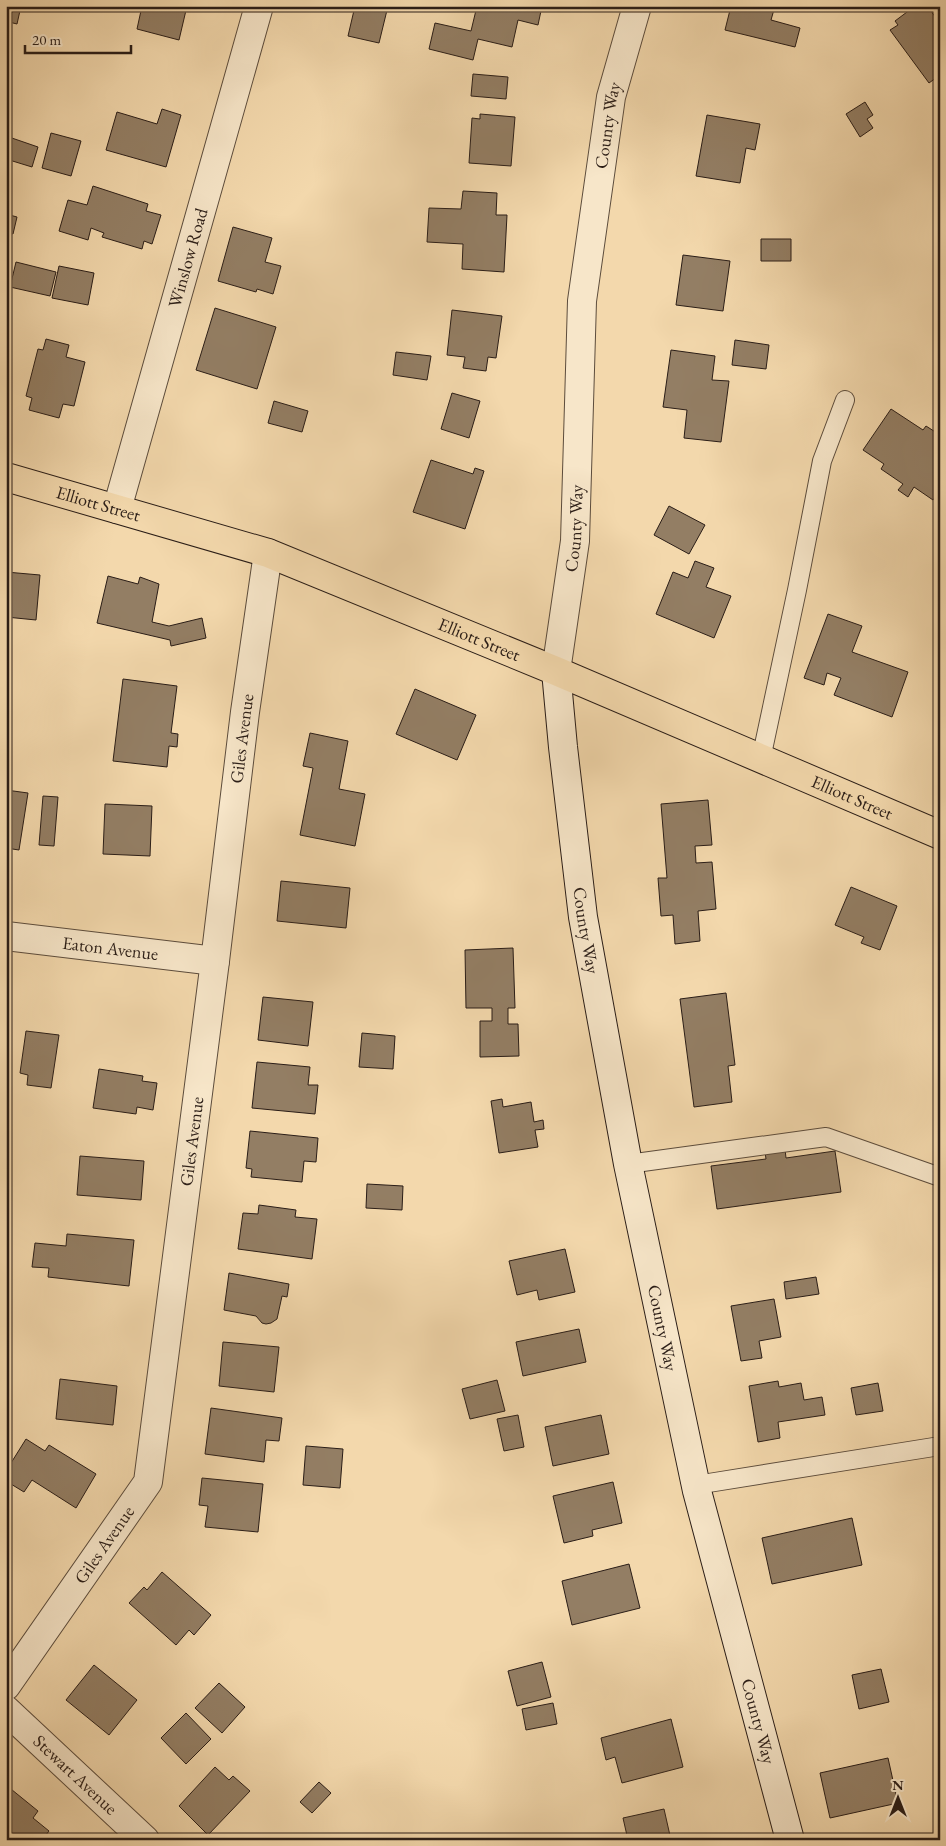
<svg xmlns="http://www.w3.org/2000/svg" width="946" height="1846" font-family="'EB Garamond',serif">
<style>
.building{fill:#937e64;stroke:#2a1d17}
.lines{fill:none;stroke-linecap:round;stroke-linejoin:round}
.lane-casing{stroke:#5c4c3c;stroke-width:20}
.street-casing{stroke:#5c4c3c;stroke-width:30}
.secondary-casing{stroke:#2a1d17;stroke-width:30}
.primary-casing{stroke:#2a1d17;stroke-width:30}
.lane{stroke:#f7e6c9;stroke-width:18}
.street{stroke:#f7e6c9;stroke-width:28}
.secondary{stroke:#f7e6c9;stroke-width:28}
.primary{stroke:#f3d8ac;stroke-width:28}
.labels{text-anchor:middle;stroke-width:4;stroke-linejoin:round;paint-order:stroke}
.street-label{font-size:18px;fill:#2a1d17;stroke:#f7e6c9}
</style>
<rect width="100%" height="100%" fill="#f3d8ac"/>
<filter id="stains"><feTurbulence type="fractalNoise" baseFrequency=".004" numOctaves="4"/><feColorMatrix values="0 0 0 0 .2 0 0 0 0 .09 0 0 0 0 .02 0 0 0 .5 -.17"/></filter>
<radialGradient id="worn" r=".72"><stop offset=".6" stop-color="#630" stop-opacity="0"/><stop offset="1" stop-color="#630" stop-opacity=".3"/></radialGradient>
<path class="building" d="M 6,6 L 21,6 L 17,24 L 9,22 L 6,33 Z
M 142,6 L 187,6 L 179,40 L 137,29 Z
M 355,6 L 388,6 L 379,43 L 348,36 Z
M 477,6 L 499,10 L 500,6 L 542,6 L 538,25 L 518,20 L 512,47 L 478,39 L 473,60 L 429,49 L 435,23 L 471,31 Z
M 731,6 L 775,6 L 771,20 L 800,28 L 795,47 L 725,30 Z
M 915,6 L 927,6 L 940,23 L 940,49 L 935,52 L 940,59 L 940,75 L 929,83 L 890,30 L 898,25 L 895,21 Z
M 473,74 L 508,77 L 506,99 L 471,96 Z
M 865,102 L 873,115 L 867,119 L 873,128 L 860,137 L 846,114 Z
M 162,109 L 181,115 L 166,167 L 106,150 L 117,112 L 157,124 Z
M 480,114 L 515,117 L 511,166 L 469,163 L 472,118 L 480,119 Z
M 707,115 L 760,124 L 755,150 L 746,148 L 740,183 L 696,176 Z
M 51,133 L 81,141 L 71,176 L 42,168 Z
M 6,136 L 38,147 L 32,167 L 6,159 Z
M 93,186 L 148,204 L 146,211 L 161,215 L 152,244 L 144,241 L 142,249 L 102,237 L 104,233 L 91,228 L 88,240 L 59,231 L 68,200 L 87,205 Z
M 463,191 L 497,193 L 496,215 L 507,215 L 504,272 L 462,269 L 463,244 L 427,242 L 429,208 L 461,209 Z
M 6,214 L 17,217 L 13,234 L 6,232 Z
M 233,227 L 272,238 L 265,262 L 281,266 L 273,294 L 257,289 L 256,292 L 218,281 Z
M 761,239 L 791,239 L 791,261 L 761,261 Z
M 683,255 L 730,261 L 723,311 L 676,305 Z
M 16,262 L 56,272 L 50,296 L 10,287 Z
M 59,266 L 94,273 L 88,305 L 52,298 Z
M 215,308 L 276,327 L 257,389 L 196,370 Z
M 452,310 L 502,316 L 496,358 L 488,357 L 486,371 L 463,368 L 465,357 L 447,355 Z
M 46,339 L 69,345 L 66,357 L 85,362 L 74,406 L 63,404 L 59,418 L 29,410 L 32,398 L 26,396 L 38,349 L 43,350 Z
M 735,340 L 769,345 L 766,369 L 732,365 Z
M 671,350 L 715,356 L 712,380 L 729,381 L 721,442 L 684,438 L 687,410 L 663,407 Z
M 396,352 L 431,356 L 427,380 L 393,375 Z
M 452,393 L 480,401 L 469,438 L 441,429 Z
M 274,401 L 308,411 L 302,432 L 268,423 Z
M 891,409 L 923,430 L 926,426 L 940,435 L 940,491 L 933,500 L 914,487 L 908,497 L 898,490 L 903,484 L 881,469 L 884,464 L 863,450 Z
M 431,460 L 473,474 L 475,468 L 484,471 L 465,529 L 413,512 Z
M 669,506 L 705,525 L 689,554 L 654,535 Z
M 695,561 L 714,568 L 706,587 L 731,596 L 714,638 L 656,614 L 673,572 L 688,578 Z
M 6,572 L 40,575 L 36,620 L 6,617 Z
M 108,576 L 138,584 L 140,577 L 159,584 L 152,622 L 169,626 L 202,618 L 206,638 L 171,646 L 170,640 L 97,623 Z
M 828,614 L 862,626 L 852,652 L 908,672 L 892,717 L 834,695 L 841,678 L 827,673 L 824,685 L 804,678 Z
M 123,679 L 177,686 L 171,733 L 178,734 L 177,747 L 169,746 L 167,767 L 113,761 Z
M 415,689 L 476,715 L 457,760 L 396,734 Z
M 310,733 L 348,741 L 339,789 L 365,794 L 355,846 L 300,835 L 313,768 L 303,766 Z
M 6,790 L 28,793 L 19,850 L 6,848 Z
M 43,796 L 58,797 L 54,846 L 39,845 Z
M 708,800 L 712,845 L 695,846 L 696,863 L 712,862 L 716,909 L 698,911 L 700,941 L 675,944 L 673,915 L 661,916 L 658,878 L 667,878 L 661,804 Z
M 105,804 L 152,806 L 150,856 L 103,854 Z
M 281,881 L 350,888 L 346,928 L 277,921 Z
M 851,887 L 897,906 L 880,950 L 861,943 L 864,937 L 835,925 Z
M 513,948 L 515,1008 L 508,1008 L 508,1024 L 518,1024 L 519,1056 L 480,1057 L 480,1021 L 492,1021 L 492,1008 L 466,1008 L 465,950 Z
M 726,993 L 735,1065 L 728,1066 L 732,1102 L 694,1107 L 680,999 Z
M 263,997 L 313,1002 L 308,1046 L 258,1040 Z
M 26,1031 L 59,1035 L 51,1088 L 27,1085 L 28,1075 L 20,1073 Z
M 362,1033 L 395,1036 L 393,1069 L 359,1067 Z
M 257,1062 L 310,1067 L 308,1085 L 318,1085 L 315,1114 L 252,1108 Z
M 99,1069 L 143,1076 L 142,1081 L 157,1083 L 153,1110 L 137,1107 L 136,1114 L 93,1108 Z
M 502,1099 L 503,1107 L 531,1102 L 534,1122 L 543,1120 L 544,1129 L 535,1130 L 538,1147 L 499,1153 L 491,1101 Z
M 250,1131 L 318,1138 L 316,1162 L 304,1161 L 302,1182 L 251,1177 L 252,1169 L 246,1168 Z
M 785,1149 L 786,1158 L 835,1151 L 841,1192 L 717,1209 L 711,1166 L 766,1159 L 765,1152 Z
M 80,1156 L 144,1161 L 141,1200 L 77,1195 Z
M 367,1184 L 403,1186 L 402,1210 L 366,1208 Z
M 259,1205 L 296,1210 L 295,1217 L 317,1219 L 312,1259 L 238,1249 L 243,1213 L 258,1214 Z
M 67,1234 L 134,1240 L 129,1286 L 48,1277 L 49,1268 L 32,1267 L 35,1243 L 66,1246 Z
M 565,1249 L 575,1292 L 539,1300 L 537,1290 L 517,1295 L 509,1261 Z
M 229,1273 L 289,1284 L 287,1297 L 282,1296 L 277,1319 L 271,1323 L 266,1324 L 262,1323 L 256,1316 L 224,1310 Z
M 816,1277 L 819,1294 L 786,1299 L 784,1282 Z
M 774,1299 L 781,1337 L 759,1341 L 762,1358 L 741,1361 L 731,1306 Z
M 579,1329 L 586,1362 L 523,1376 L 516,1342 Z
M 223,1342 L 279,1347 L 274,1392 L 219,1386 Z
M 60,1379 L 117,1386 L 113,1425 L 56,1419 Z
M 497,1380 L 505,1411 L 470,1419 L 462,1389 Z
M 778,1381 L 779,1387 L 801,1383 L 804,1400 L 822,1397 L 825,1415 L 778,1422 L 780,1438 L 758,1442 L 749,1386 Z
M 878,1383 L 883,1411 L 856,1415 L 851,1388 Z
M 211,1408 L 282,1418 L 279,1441 L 266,1440 L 264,1462 L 205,1454 Z
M 518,1415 L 524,1447 L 504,1451 L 497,1419 Z
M 601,1415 L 609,1454 L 553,1466 L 545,1427 Z
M 26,1439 L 45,1451 L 49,1445 L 96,1474 L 76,1508 L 32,1480 L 24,1492 L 6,1481 L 6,1471 Z
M 306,1446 L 343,1449 L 340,1488 L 303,1485 Z
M 202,1478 L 263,1484 L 258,1532 L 205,1527 L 208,1506 L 199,1505 Z
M 613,1482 L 622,1523 L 592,1530 L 593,1536 L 564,1543 L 553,1496 Z
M 852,1518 L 862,1565 L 772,1584 L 762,1538 Z
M 629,1564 L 640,1608 L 572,1625 L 562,1581 Z
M 162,1572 L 211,1615 L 194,1635 L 189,1630 L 176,1645 L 129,1603 L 144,1587 L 147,1590 Z
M 542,1662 L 551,1697 L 517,1706 L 508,1671 Z
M 94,1665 L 137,1700 L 109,1735 L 66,1700 Z
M 881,1669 L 889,1702 L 859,1709 L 852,1675 Z
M 219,1683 L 245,1707 L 222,1733 L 195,1708 Z
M 553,1703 L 557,1724 L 526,1730 L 522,1709 Z
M 186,1713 L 211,1739 L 186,1764 L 161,1738 Z
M 671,1719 L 683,1767 L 622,1783 L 615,1757 L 606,1760 L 601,1738 Z
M 888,1758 L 898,1803 L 830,1818 L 820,1773 Z
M 215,1767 L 229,1780 L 233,1776 L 250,1791 L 208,1835 L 179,1806 Z
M 319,1782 L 331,1793 L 312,1813 L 300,1802 Z
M 6,1785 L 38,1811 L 33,1818 L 49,1831 L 42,1840 L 6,1840 Z
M 664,1809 L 671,1840 L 628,1840 L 623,1818 Z"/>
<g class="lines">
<g class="lane-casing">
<path id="lane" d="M 761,759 L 797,590 L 822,461 L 845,400
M 628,1164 L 826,1137 L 940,1177
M 696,1485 L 940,1446"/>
</g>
<g class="street-casing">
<g id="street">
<path id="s1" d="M 117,509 L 259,6"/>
<path id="s2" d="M 556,671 L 575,541 L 582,301 L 611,97 L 637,6"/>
<path id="s3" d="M 6,936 L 215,961"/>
<path id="s4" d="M 6,1686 L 148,1482 L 215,961 L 245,712 L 268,553"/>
<path id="s5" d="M 6,1710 L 145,1840"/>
</g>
</g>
<g class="secondary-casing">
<g id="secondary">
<path id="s6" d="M 556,671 L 563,747 L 583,917 L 628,1164 L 697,1491 L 790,1840"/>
</g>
</g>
<g class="primary-casing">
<g id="primary">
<path id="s7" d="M 6,477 L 268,553 L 556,671 L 940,835"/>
</g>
</g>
<use href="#lane" class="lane"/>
<use href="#street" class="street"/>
<use href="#secondary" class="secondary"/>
<use href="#primary" class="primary"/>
</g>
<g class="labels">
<g class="street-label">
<text dy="6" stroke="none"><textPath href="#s2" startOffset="549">County Way</textPath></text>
<text dy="6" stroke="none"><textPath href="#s1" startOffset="261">Winslow Road</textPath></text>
<text dy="6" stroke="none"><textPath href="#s7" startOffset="96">Elliott Street</textPath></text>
<text dy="6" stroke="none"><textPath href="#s2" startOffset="144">County Way</textPath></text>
<text dy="6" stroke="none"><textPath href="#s7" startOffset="501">Elliott Street</textPath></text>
<text dy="6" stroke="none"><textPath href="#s4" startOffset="998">Giles Avenue</textPath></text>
<text dy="6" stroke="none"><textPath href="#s7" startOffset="906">Elliott Street</textPath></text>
<text dy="6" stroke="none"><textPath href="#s6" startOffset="261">County Way</textPath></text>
<text dy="6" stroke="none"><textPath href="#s3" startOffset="105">Eaton Avenue</textPath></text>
<text dy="6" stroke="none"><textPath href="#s4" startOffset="592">Giles Avenue</textPath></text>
<text dy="6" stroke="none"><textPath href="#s6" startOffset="666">County Way</textPath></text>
<text dy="6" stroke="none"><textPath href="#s4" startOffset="172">Giles Avenue</textPath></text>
<text dy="6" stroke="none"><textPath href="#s6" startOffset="1071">County Way</textPath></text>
<text dy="6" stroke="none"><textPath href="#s5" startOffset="95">Stewart Avenue</textPath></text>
</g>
</g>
<rect width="946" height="1846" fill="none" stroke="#f3d8ac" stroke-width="25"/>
<rect x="8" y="8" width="931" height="1831" fill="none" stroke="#2a1d17" stroke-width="2.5"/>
<rect x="12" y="12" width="921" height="1821" fill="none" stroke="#2a1d17"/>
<g transform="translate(898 1798)" stroke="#f7e6c9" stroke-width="4" paint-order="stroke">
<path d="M0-4L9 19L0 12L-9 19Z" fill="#2a1d17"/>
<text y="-8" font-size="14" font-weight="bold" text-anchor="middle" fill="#2a1d17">N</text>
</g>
<path d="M25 45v8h106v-8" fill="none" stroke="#2a1d17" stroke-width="2.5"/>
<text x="32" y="45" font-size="15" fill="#2a1d17" stroke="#f7e6c9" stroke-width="4" paint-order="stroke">20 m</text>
<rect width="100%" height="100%" filter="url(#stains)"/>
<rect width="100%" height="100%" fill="url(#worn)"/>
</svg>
